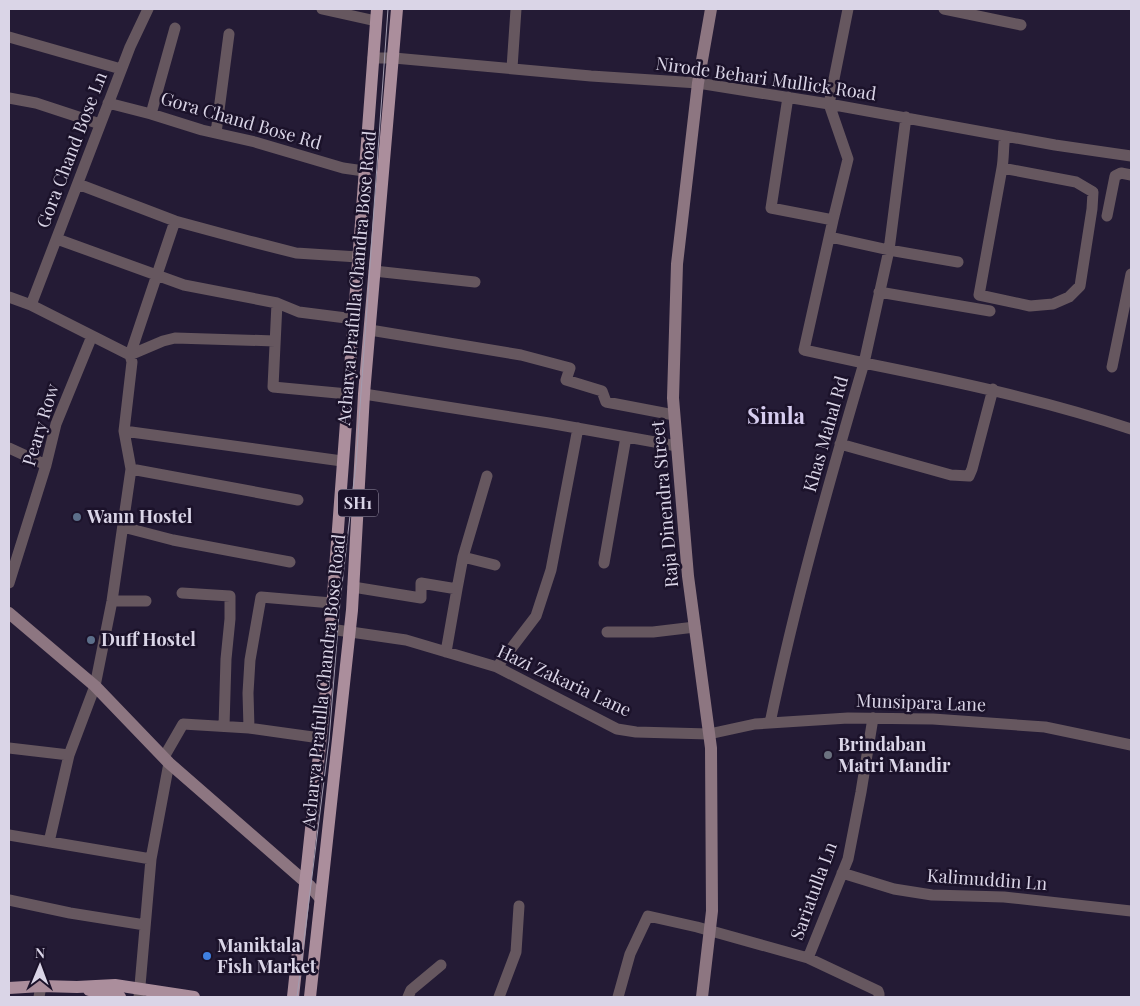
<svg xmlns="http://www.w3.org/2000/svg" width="1140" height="1006" font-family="'Playfair Display',serif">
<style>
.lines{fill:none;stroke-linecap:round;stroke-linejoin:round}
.street{stroke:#66575f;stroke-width:11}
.secondary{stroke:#8d7681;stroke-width:12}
.primary{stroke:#ab8e9c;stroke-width:12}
.tram{stroke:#a29cb0;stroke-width:1}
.service-dot{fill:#5c6f8a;stroke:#1b122a;stroke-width:2}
.worship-dot{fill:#6b7280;stroke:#1b122a;stroke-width:2}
.shop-dot{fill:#3f7fe0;stroke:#1b122a;stroke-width:2}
.labels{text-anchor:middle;stroke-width:5;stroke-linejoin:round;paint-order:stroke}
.shield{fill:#1b122a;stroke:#a19aae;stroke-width:1}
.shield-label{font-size:16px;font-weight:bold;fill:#dad5e7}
.street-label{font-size:18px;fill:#dad5e7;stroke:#1b122a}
.poi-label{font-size:18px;font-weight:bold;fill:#dad5e7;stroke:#1b122a;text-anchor:start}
.district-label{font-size:22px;font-weight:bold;fill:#d6cdef;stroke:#1b122a}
</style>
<rect width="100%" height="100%" fill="#241b35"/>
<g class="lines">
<path class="street" d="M 322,9 L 376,21
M 944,9 L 1021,25
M 9,37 L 121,69
M 373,58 L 394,58 L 591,76 L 698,83 L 829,104 L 1055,145 L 1131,156
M 512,68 L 516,9
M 788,97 L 771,208 L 833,220 L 804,350 L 864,363 L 889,250 L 906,117
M 9,98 L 36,103 L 100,124
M 108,103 L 151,114 L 202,130 L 255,142 L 343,168 L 364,171
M 151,114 L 175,28
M 216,133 L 229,34
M 1002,168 L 1076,182 L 1093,192 L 1092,209 L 1080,286 L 1069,297 L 1053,304 L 1030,306 L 979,295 L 1002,168 C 1004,157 1003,146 1005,136
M 78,184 L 175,221 L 249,241 L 296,253 L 358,257
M 1107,216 L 1115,176 L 1121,173 L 1131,175
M 833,220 L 848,159 L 829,104 L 848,9
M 830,237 L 889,250 L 958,262
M 57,239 L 184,285 L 277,303 L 299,312 L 354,319
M 374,271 L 475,282
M 879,292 L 990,311
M 9,297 L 31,305 L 130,355 L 175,221
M 277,303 L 273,387 L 348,394
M 31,305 L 130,47 L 148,9
M 370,330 L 521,355 L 570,368 L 566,380 L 602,391 L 606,402 L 674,415
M 1112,367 L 1131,274
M 364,394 L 549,423 L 677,446
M 124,431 L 342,461
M 840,444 L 951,475 L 969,476 L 972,469 L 993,389
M 9,448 L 46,465
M 131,469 L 298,500
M 123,527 L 173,540 L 290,562
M 463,557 L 495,565
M 604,563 L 626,437
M 9,583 L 46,465 L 56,424 L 92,336
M 353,587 L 421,598 L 421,583 L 457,589 L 463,557 L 487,476
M 182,593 L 230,596 L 230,619 L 226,659 L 224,726
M 112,601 L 146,601
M 330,629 L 406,640 L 497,667 L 617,729 L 636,732 L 709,734 L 755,724 L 848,718 L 933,719 L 1045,727 L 1131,745
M 607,632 L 653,632 L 695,627
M 446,652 L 457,589
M 497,667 L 536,616 L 551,570 L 578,428
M 770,723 C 795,602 829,482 864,363 C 954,381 1044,400 1131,429
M 249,728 L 248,693 L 250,660 L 261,597 L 332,603
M 9,748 L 69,755
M 164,757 L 183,724 L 249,728 L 320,738
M 9,835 L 151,859
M 49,842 L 69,755 L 95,686 L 112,601 L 131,469 L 124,431 L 132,362 L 130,355 L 163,341 L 175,338 L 275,341
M 842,873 L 894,889 L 932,895 L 1004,897 L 1131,911
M 9,900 L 70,913 L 145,925
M 808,958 L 848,859 L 861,792 L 873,718
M 39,997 L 41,986
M 139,997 L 151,859 L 169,763
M 408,997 L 411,990 L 441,965
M 499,997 L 516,952 L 519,906
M 618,997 L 630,954 L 648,916 L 697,927 L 808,958 L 878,991 L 879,994 L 879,997"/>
<path class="secondary" d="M 9,613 L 95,686 L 169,763 L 310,886 L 320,898
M 702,997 L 712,911 L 711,748 L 688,576 L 673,398 L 677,264 L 698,83 L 711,9"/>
<path class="primary" d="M 9,988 L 41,986 L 77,987 L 115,985 L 194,997
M 89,990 L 120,997
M 293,997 L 326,689 L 377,9
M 310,997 L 352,610 L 364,394 L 397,9"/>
<path class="tram" d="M 297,997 L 329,740 L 340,602 L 356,464 L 388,9"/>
</g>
<g class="service-dot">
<circle cx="77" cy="517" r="5"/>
<circle cx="91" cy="640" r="5"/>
</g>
<circle class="worship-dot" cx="828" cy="755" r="5"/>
<circle class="shop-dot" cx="207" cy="956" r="5"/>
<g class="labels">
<rect class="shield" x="338" y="489.5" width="40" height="27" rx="4"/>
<g class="shield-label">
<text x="358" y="509">SH1</text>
</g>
<g class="street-label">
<text transform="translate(766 79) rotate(8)" y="6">Nirode Behari Mullick Road</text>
<text transform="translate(241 121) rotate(16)" y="6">Gora Chand Bose Rd</text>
<text transform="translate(72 150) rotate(-69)" y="6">Gora Chand Bose Ln</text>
<text transform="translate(357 278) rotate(-85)" y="6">Acharya Prafulla Chandra Bose Road</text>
<text transform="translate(41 425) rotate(-73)" y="6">Peary Row</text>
<text transform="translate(826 434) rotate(-74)" y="6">Khas Mahal Rd</text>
<text transform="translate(665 504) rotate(-95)" y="6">Raja Dinendra Street</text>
<text transform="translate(324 681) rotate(-84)" y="6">Acharya Prafulla Chandra Bose Road</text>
<text transform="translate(564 681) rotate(25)" y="6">Hazi Zakaria Lane</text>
<text transform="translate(921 703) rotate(2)" y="6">Munsipara Lane</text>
<text transform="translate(987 880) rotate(4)" y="6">Kalimuddin Ln</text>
<text transform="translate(814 891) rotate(-70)" y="6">Sariatulla Ln</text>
</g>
<g class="poi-label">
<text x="87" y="523">Wann Hostel</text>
<text x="101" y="646">Duff Hostel</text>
<text x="838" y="751">Brindaban<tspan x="838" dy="21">Matri Mandir</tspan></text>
<text x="217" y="952">Maniktala<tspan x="217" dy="21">Fish Market</tspan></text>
</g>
<g class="district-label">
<text x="776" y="424">Simla</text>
</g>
</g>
<rect width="1140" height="1006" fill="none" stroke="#dad5e7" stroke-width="20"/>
<g transform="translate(40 966) rotate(1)" stroke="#1b122a" stroke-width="4" paint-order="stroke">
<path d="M0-4L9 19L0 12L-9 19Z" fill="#dad5e7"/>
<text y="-8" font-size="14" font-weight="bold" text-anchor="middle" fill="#dad5e7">N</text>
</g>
</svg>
